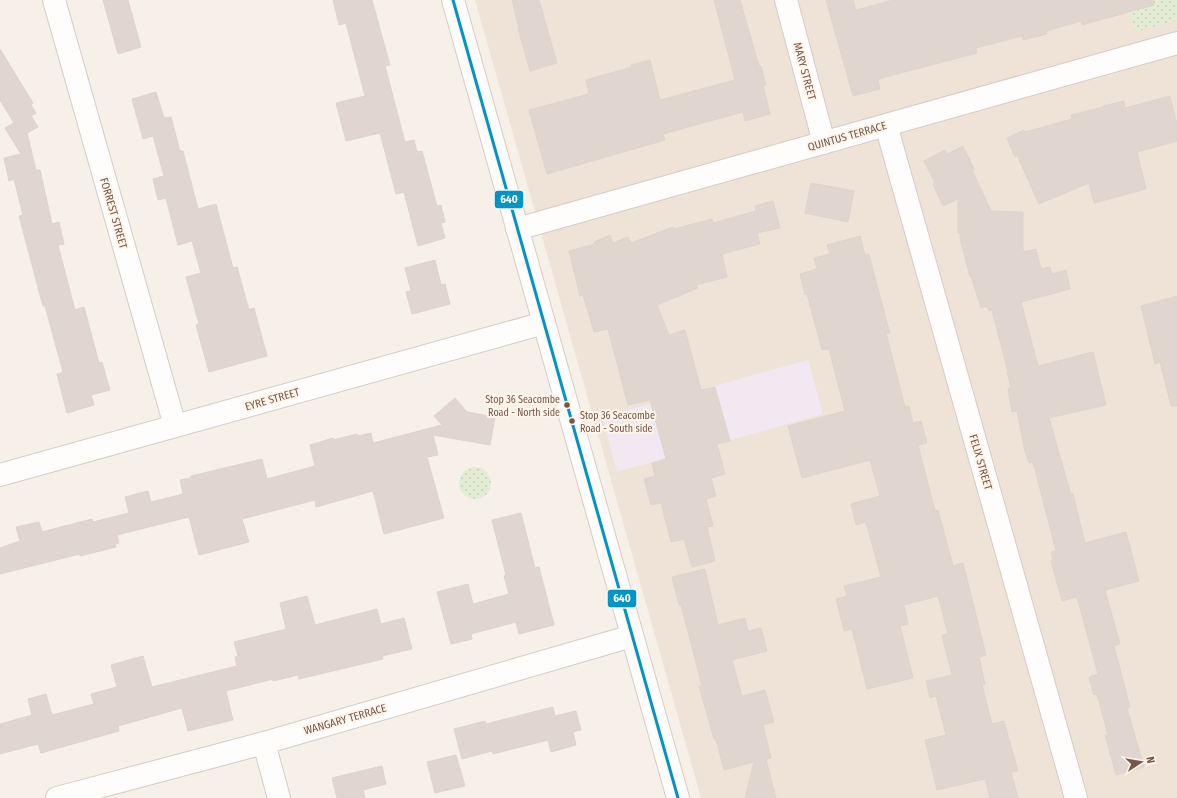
<svg xmlns="http://www.w3.org/2000/svg" width="1177" height="798" font-family="'Fira Sans Condensed',sans-serif">
<style>
.residential{fill:#efe3d7}
.education{fill:#f2e8f1}
.grass{fill:url(#grass-dots)}
.building{fill:#e0d6cf;stroke:#dfd3cc}
.lines{fill:none;stroke-linecap:round;stroke-linejoin:round}
.minor-casing{stroke:#d4ccc6;stroke-width:24}
.secondary-casing{stroke:#d5ccc6;stroke-width:24}
.minor{stroke:#fefdfc;stroke-width:22}
.secondary{stroke:#fefdfc;stroke-width:22}
.bus-1-casing{stroke:#fef5ea;stroke-width:6}
.bus-1{stroke:#0095c8;stroke-width:3}
.bus-dot{fill:#73574b;stroke:#fef5ea;stroke-width:1.5}
.labels{text-anchor:middle;stroke-width:4;stroke-linejoin:round;paint-order:stroke}
.bus-label{font-size:10px;fill:#73574b;stroke:#fef5ea;text-anchor:end}
.street-label{font-size:11px;fill:#73574b;stroke:#fef5ea}
.line-badge{stroke:#fef5ea;stroke-width:1.5}
.badge-label{font-size:11px;text-anchor:middle;font-weight:bold;fill:#fff}
</style>
<defs>
<pattern id="grass-dots" width="8" height="8" patternUnits="userSpaceOnUse"><rect width="8" height="8" fill="#e3ecd4"/><path d="M2 2h.1M6 6h.1" fill="none" stroke="#c6ccb8" stroke-width="1.8" stroke-linecap="round"/></pattern>
</defs>
<rect width="100%" height="100%" fill="#f6f0e9"/>
<path class="residential" d="M 475,0 L 1177,0 L 1177,798 L 701,798 Z"/>
<path class="education" d="M 808,360 L 823,414 L 617,472 L 602,417 Z"/>
<path class="grass" d="M 1126,0 L 1177,0 L 1177,20 L 1135,32 Z
M459 483a16 16 0 1 1 32 0a16 16 0 1 1-32 0Z"/>
<path class="building" d="M 103,0 L 128,0 L 141,47 L 118,54 Z
M 333,0 L 372,0 L 390,65 L 385,66 L 405,142 L 414,140 L 417,152 L 422,151 L 437,206 L 441,205 L 445,222 L 441,223 L 445,238 L 418,246 L 404,192 L 396,194 L 380,133 L 346,141 L 336,103 L 365,96 L 346,23 L 339,25 Z
M 512,0 L 539,0 L 557,63 L 530,71 L 518,28 L 519,28 Z
M 714,0 L 740,0 L 759,66 L 761,66 L 766,85 L 763,86 L 770,114 L 745,121 L 743,112 L 663,134 L 665,140 L 547,174 L 529,110 L 589,94 L 586,80 L 632,67 L 631,65 L 650,60 L 660,100 L 735,80 Z
M 826,0 L 853,0 L 856,10 L 893,0 L 1153,0 L 1154,5 L 1082,25 L 1081,21 L 1046,31 L 1047,34 L 1023,40 L 1022,36 L 976,48 L 977,53 L 878,79 L 880,89 L 853,96 Z
M 0,49 L 33,103 L 31,105 L 36,113 L 31,116 L 38,127 L 27,133 L 36,170 L 40,170 L 52,224 L 59,222 L 64,244 L 58,245 L 75,310 L 84,307 L 99,363 L 102,362 L 110,390 L 91,395 L 94,405 L 67,413 L 57,374 L 63,372 L 45,306 L 43,306 L 19,216 L 23,215 L 14,179 L 9,181 L 4,158 L 21,154 L 5,128 L 14,123 L 0,100 Z
M 156,92 L 164,118 L 171,117 L 180,151 L 183,151 L 198,209 L 216,204 L 233,268 L 237,267 L 249,310 L 254,308 L 267,356 L 209,372 L 196,325 L 199,324 L 186,277 L 201,273 L 192,241 L 178,245 L 166,198 L 158,200 L 153,179 L 164,176 L 153,136 L 143,139 L 132,99 Z
M 1170,96 L 1177,125 L 1177,141 L 1137,152 L 1146,189 L 1094,203 L 1089,183 L 1039,204 L 1017,155 L 1015,157 L 1007,138 L 1024,130 L 1025,132 L 1072,119 L 1071,115 L 1103,107 L 1103,106 L 1124,101 L 1125,108 Z
M 963,146 L 974,169 L 972,170 L 991,211 L 1023,212 L 1023,252 L 1036,249 L 1041,269 L 1050,267 L 1052,274 L 1066,270 L 1070,289 L 1021,302 L 1038,366 L 1093,352 L 1106,405 L 1049,418 L 1071,495 L 1073,494 L 1085,543 L 1126,532 L 1139,581 L 1105,590 L 1120,644 L 1114,646 L 1130,707 L 1127,708 L 1144,767 L 1116,775 L 1105,735 L 1108,735 L 1097,694 L 1094,695 L 1089,677 L 1098,674 L 1077,597 L 1062,601 L 1051,561 L 1053,560 L 1051,552 L 1056,551 L 1033,462 L 1029,463 L 1024,447 L 1017,411 L 1012,412 L 1008,389 L 1011,388 L 1007,372 L 1008,372 L 992,310 L 989,311 L 987,306 L 981,308 L 971,276 L 970,277 L 960,238 L 960,233 L 958,233 L 958,199 L 943,206 L 933,184 L 935,183 L 924,161 L 945,150 L 947,154 Z
M 811,183 L 854,191 L 848,222 L 805,213 Z
M 773,201 L 780,228 L 757,233 L 760,244 L 722,254 L 727,277 L 696,285 L 698,288 L 657,305 L 669,335 L 685,330 L 701,390 L 715,387 L 730,441 L 717,444 L 725,474 L 711,478 L 716,496 L 706,499 L 713,526 L 707,527 L 715,561 L 692,567 L 684,539 L 671,542 L 661,503 L 651,505 L 644,479 L 655,476 L 652,463 L 666,459 L 650,400 L 628,405 L 608,329 L 594,332 L 583,295 L 580,296 L 569,251 L 595,244 L 594,242 L 610,235 L 613,243 L 628,237 L 631,243 L 673,227 L 674,229 L 712,219 L 713,223 L 756,211 L 755,206 Z
M 860,236 L 865,255 L 869,254 L 887,323 L 890,333 L 886,333 L 905,407 L 909,406 L 913,423 L 921,421 L 927,443 L 918,445 L 935,511 L 938,510 L 953,566 L 963,563 L 986,655 L 979,657 L 985,684 L 982,685 L 992,724 L 1004,721 L 1018,771 L 1011,772 L 1018,798 L 990,798 L 985,779 L 937,790 L 925,740 L 946,735 L 936,696 L 930,698 L 926,681 L 952,675 L 942,635 L 948,634 L 938,596 L 904,605 L 908,624 L 900,626 L 913,678 L 867,689 L 852,629 L 844,631 L 836,599 L 847,596 L 844,586 L 881,577 L 866,522 L 856,525 L 851,504 L 880,496 L 870,460 L 802,478 L 788,426 L 845,411 L 829,349 L 822,350 L 807,294 L 805,295 L 800,274 L 817,269 L 814,258 L 830,254 L 827,245 Z
M 435,260 L 441,285 L 445,284 L 450,304 L 412,314 L 406,292 L 411,291 L 405,268 Z
M 1177,296 L 1177,406 L 1171,406 L 1160,362 L 1155,364 L 1141,306 Z
M 455,398 L 467,412 L 495,417 L 490,445 L 433,435 L 438,455 L 427,457 L 444,518 L 384,534 L 373,491 L 316,507 L 315,500 L 242,519 L 249,542 L 199,555 L 189,517 L 117,535 L 119,543 L 115,544 L 116,547 L 80,556 L 80,554 L 0,574 L 0,548 L 20,541 L 16,527 L 39,522 L 42,532 L 92,519 L 93,522 L 129,513 L 125,497 L 148,491 L 151,502 L 183,494 L 180,480 L 191,478 L 191,476 L 262,459 L 267,479 L 315,466 L 310,445 L 333,438 L 333,440 L 357,434 L 358,436 L 371,433 L 373,443 L 442,425 L 434,416 Z
M 521,513 L 535,568 L 539,567 L 554,625 L 519,634 L 516,622 L 471,634 L 472,639 L 451,644 L 437,592 L 468,584 L 473,604 L 509,594 L 504,576 L 506,575 L 492,520 Z
M 705,569 L 718,625 L 745,618 L 748,631 L 761,628 L 767,651 L 732,660 L 742,696 L 765,690 L 774,722 L 763,725 L 771,758 L 766,759 L 776,798 L 745,798 L 754,762 L 724,770 L 716,739 L 714,739 L 699,686 L 702,686 L 681,605 L 679,605 L 672,577 Z
M 307,596 L 315,625 L 377,609 L 381,624 L 404,618 L 412,649 L 382,656 L 383,659 L 299,679 L 298,675 L 273,681 L 273,679 L 226,691 L 233,720 L 188,731 L 182,708 L 118,726 L 119,731 L 41,753 L 38,744 L 0,754 L 0,724 L 32,715 L 28,699 L 46,694 L 52,715 L 94,704 L 91,694 L 117,687 L 111,665 L 143,656 L 152,687 L 237,666 L 235,657 L 238,656 L 234,642 L 286,629 L 280,603 Z
M 553,707 L 555,716 L 576,711 L 581,730 L 573,732 L 576,745 L 551,752 L 548,740 L 493,754 L 492,751 L 462,759 L 454,729 L 485,721 L 486,724 Z
M 456,755 L 465,786 L 435,793 L 427,762 Z
M 382,766 L 386,784 L 363,790 L 365,798 L 337,798 L 332,778 Z"/>
<g class="lines">
<g class="minor-casing">
<path id="minor" d="M 54,0 L 175,426
M 786,0 L 824,143
M 886,125 L 1076,798
M 517,229 L 1177,43
M 0,475 L 544,323
M 264,743 L 279,798
M 57,798 L 264,743 L 632,636"/>
</g>
<g class="secondary-casing">
<path id="secondary" d="M 453,0 L 678,798"/>
</g>
<use href="#minor" class="minor"/>
<use href="#secondary" class="secondary"/>
<g class="bus-1-casing">
<path id="bus-1" d="M 453,0 L 678,798"/>
</g>
<use href="#bus-1" class="bus-1"/>
</g>
<g class="bus-dot">
<circle cx="567" cy="405" r="3.5"/>
<circle cx="572" cy="421" r="3.5"/>
</g>
<g class="labels">
<g class="bus-label">
<text x="560" y="403">Stop 36 Seacombe<tspan x="560" dy="13">Road - North side</tspan></text>
<text x="580" y="419" text-anchor="start">Stop 36 Seacombe<tspan x="580" dy="13">Road - South side</tspan></text>
</g>
<g class="street-label">
<text transform="translate(805 71) rotate(75)" y="4">MARY STREET</text>
<text transform="translate(847 136) rotate(-16)" y="4">QUINTUS TERRACE</text>
<text transform="translate(114 213) rotate(74)" y="4">FORREST STREET</text>
<text transform="translate(272 399) rotate(-16)" y="4">EYRE STREET</text>
<text transform="translate(981 462) rotate(74)" y="4">FELIX STREET</text>
<text transform="translate(345 719) rotate(-16)" y="4">WANGARY TERRACE</text>
</g>
</g>
<g class="line-badge">
<rect x="494" y="190" width="30" height="19" rx="4" fill="#0095c8"/>
<rect x="607" y="589" width="30" height="19" rx="4" fill="#0095c8"/>
</g>
<g class="badge-label">
<text x="509" y="203">640</text>
<text x="622" y="602">640</text>
</g>
<g transform="translate(1141 762) rotate(78)" stroke="#fef5ea" stroke-width="3" paint-order="stroke">
<path d="M0-3L7 15L0 10L-7 15Z" fill="#73574b"/>
<text y="-6" font-size="11" font-weight="bold" text-anchor="middle" fill="#73574b">N</text>
</g>
</svg>
